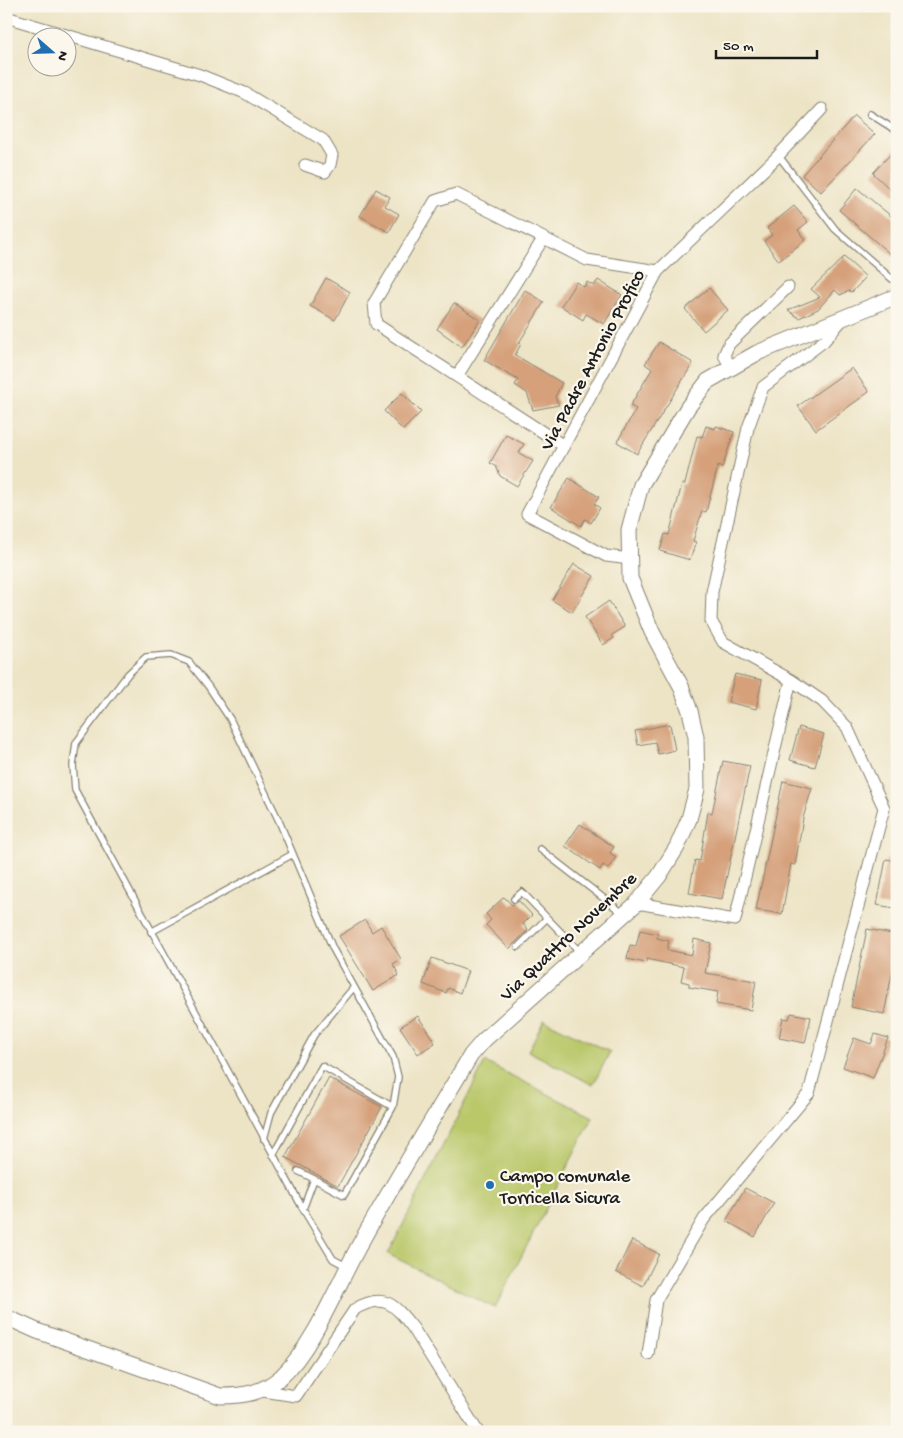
<svg xmlns="http://www.w3.org/2000/svg" width="903" height="1438" font-family="'Gochi Hand',sans-serif">
<style>
.green{fill:#bac86a;stroke:#6b7243}
.building{fill:#d5a07a}
.lines{fill:none;stroke-linecap:round;stroke-linejoin:round}
.service-casing{stroke:#848071;stroke-width:8}
.minor-casing{stroke:#848071;stroke-width:13}
.secondary-casing{stroke:#848071;stroke-width:17}
.service{stroke:#fff;stroke-width:5.5}
.minor{stroke:#fff;stroke-width:11}
.secondary{stroke:#fff;stroke-width:15}
.poi-dot{fill:#1f6fb2;stroke:#fbf7ec;stroke-width:2}
.labels{text-anchor:middle;stroke-width:4.5;stroke-linejoin:round;paint-order:stroke}
.street-label{font-size:19px;fill:#1c1c1c;stroke:#fbf7ec}
.poi-label{font-size:19px;fill:#1c1c1c;stroke:#fbf7ec;text-anchor:start}
</style>
<rect width="100%" height="100%" fill="#fbf7ec"/>
<filter id="ink" filterUnits="userSpaceOnUse"><feTurbulence type="fractalNoise" baseFrequency=".02" numOctaves="2"/><feDisplacementMap in="SourceGraphic" scale="10" xChannelSelector="R" yChannelSelector="G"/><feConvolveMatrix kernelMatrix="1 2 1 2 8 2 1 2 1" color-interpolation-filters="sRGB"/></filter>
<filter id="wash" filterUnits="userSpaceOnUse"><feTurbulence type="fractalNoise" baseFrequency=".0096" numOctaves="4" result="noise"/><feDisplacementMap in="SourceGraphic" scale="20" xChannelSelector="R" yChannelSelector="G"/><feGaussianBlur stdDeviation="1.12" result="paint"/><feColorMatrix in="noise" values="0 0 0 0 0 0 0 0 0 0 0 0 0 0 0 0 0 1.4 0 .05"/><feComposite in="paint" operator="in"/></filter>
<g filter="url(#wash)">
<rect width="100%" height="100%" fill="#ede4c6"/>
<path class="green" d="M 544,1020 L 610,1052 L 593,1085 L 528,1051 Z
M 485,1062 L 593,1117 L 495,1308 L 388,1254 Z"/>
<g id="blocks">
<path class="building" d="M 854,116 L 875,134 L 821,192 L 802,175 Z
M 897,147 L 897,196 L 873,173 Z
M 857,188 L 897,221 L 897,260 L 839,210 Z
M 376,189 L 390,197 L 385,206 L 399,214 L 389,232 L 360,216 Z
M 794,206 L 808,222 L 798,230 L 805,240 L 779,261 L 764,241 L 772,235 L 767,228 Z
M 844,257 L 866,277 L 852,292 L 849,291 L 840,295 L 835,290 L 818,309 L 799,318 L 788,310 L 820,297 L 811,289 Z
M 326,278 L 350,292 L 335,320 L 310,306 Z
M 598,280 L 622,295 L 604,324 L 586,314 L 583,320 L 561,306 L 576,282 L 584,287 L 587,282 L 594,286 Z
M 709,288 L 728,310 L 704,331 L 685,309 Z
M 525,290 L 544,302 L 519,343 L 521,344 L 515,355 L 562,383 L 555,397 L 559,405 L 533,410 L 527,393 L 515,385 L 518,380 L 484,360 Z
M 454,303 L 480,320 L 462,347 L 437,329 Z
M 659,342 L 693,363 L 637,454 L 617,442 L 636,409 L 630,406 L 652,369 L 645,364 Z
M 852,368 L 869,392 L 816,430 L 798,406 Z
M 402,393 L 421,412 L 403,430 L 384,411 Z
M 706,426 L 715,429 L 716,426 L 734,432 L 722,468 L 718,466 L 706,512 L 702,511 L 693,541 L 696,542 L 690,560 L 660,551 L 665,534 L 669,535 L 682,484 L 685,484 L 697,436 L 702,437 Z
M 506,435 L 524,444 L 519,453 L 533,461 L 517,486 L 500,476 L 496,466 L 490,463 Z
M 569,478 L 599,497 L 594,504 L 600,508 L 591,523 L 585,519 L 581,526 L 551,507 Z
M 574,564 L 594,576 L 572,612 L 552,600 Z
M 609,601 L 625,627 L 612,635 L 614,638 L 603,645 L 585,617 Z
M 735,674 L 762,680 L 756,709 L 728,702 Z
M 670,724 L 675,750 L 658,754 L 655,742 L 638,745 L 635,731 Z
M 799,727 L 824,734 L 815,767 L 790,760 Z
M 723,761 L 750,766 L 722,899 L 689,893 L 695,860 L 700,861 L 708,812 L 712,813 Z
M 783,781 L 812,788 L 803,818 L 795,865 L 791,864 L 782,914 L 756,910 Z
M 580,824 L 614,847 L 610,853 L 616,857 L 608,869 L 603,865 L 600,870 L 565,846 Z
M 886,859 L 897,861 L 897,897 L 894,908 L 877,905 Z
M 504,897 L 512,905 L 519,901 L 532,915 L 523,924 L 528,930 L 509,949 L 486,925 L 491,920 L 486,914 Z
M 365,920 L 372,932 L 381,926 L 401,959 L 393,964 L 399,975 L 373,991 L 339,936 Z
M 867,929 L 897,935 L 897,970 L 893,969 L 884,1014 L 851,1007 Z
M 640,930 L 658,934 L 657,938 L 669,941 L 667,950 L 692,955 L 694,939 L 711,943 L 705,973 L 756,981 L 751,1010 L 716,1004 L 718,992 L 689,987 L 689,983 L 681,981 L 684,967 L 646,959 L 646,963 L 627,959 L 630,945 L 636,946 Z
M 432,958 L 468,971 L 460,993 L 448,988 L 446,993 L 423,984 Z
M 791,1013 L 811,1017 L 805,1043 L 779,1038 L 783,1018 L 789,1019 Z
M 418,1016 L 435,1043 L 418,1054 L 400,1027 Z
M 875,1034 L 888,1038 L 873,1078 L 843,1067 L 854,1038 L 871,1044 Z
M 329,1078 L 382,1107 L 338,1186 L 285,1157 Z
M 745,1188 L 774,1203 L 755,1237 L 726,1221 Z
M 632,1240 L 659,1254 L 643,1286 L 616,1272 Z"/>
</g>
</g>
<g filter="url(#ink)">
<use href="#blocks" fill-opacity="0" stroke="#848071" stroke-width="1"/>
<g class="lines">
<g class="service-casing">
<path id="service" d="M 870,114 L 897,131
M 778,155 L 835,229 L 892,279 L 897,275
M 540,849 L 624,914
M 514,899 L 522,892 L 580,952
M 151,932 L 293,854
M 518,947 L 547,918
M 264,1139 L 271,1113 L 314,1035 L 354,987
M 273,1155 L 322,1066 L 393,1107
M 298,1171 L 314,1179
M 303,1209 L 75,790 L 73,765 L 76,743 L 128,674 L 146,657 L 171,655 L 189,662 L 208,686 L 230,719 L 279,821 L 333,949 L 393,1057 L 398,1077 L 393,1107 L 344,1195 L 314,1179 L 303,1209 L 333,1259 L 346,1266"/>
</g>
<g class="minor-casing">
<path id="minor" d="M 6,17 L 200,75 L 245,93 L 323,140 L 332,155 L 330,165 L 325,172 L 305,165
M 730,366 L 724,355 L 729,344 L 788,287
M 457,376 L 543,239
M 564,446 L 376,324 L 374,303 L 435,201 L 456,194 L 587,260 L 658,271
M 630,559 L 606,556 L 527,514 L 658,271 L 775,159 L 822,109
M 791,680 L 723,642 L 711,621 L 712,592 L 748,428 L 763,387 L 824,341 L 842,320
M 637,903 L 735,920 L 791,680 L 822,701 L 847,727 L 884,808 L 809,1093 L 704,1219 L 656,1300 L 648,1354
M 263,1391 L 296,1396 L 355,1309 C 384,1292 394,1304 413,1328 L 478,1432"/>
</g>
<g class="secondary-casing">
<path id="secondary" d="M 6,1317 L 37,1331 L 220,1396 C 245,1396 263,1393 282,1376 C 314,1346 339,1281 361,1242 C 396,1179 434,1117 471,1055 L 484,1040 L 637,903 L 659,876 L 677,847 L 689,819 L 697,789 L 696,737 L 690,711 L 681,686 L 652,632 L 630,578 L 629,530 L 641,485 L 688,407 L 708,381 L 757,353 L 897,296"/>
</g>
<use href="#service" class="service"/>
<use href="#minor" class="minor"/>
<use href="#secondary" class="secondary"/>
</g>
</g>
<circle class="poi-dot" cx="490" cy="1185" r="5"/>
<g class="labels">
<g class="street-label">
<text transform="translate(591 359) rotate(-62)" y="7">Via Padre Antonio Profico</text>
<text transform="translate(567 935) rotate(-43)" y="7">Via Quattro Novembre</text>
</g>
<g class="poi-label">
<text x="500" y="1181">Campo comunale<tspan x="500" dy="22">Torricella Sicura</tspan></text>
</g>
</g>
<rect width="903" height="1438" fill="none" stroke="#fbf7ec" stroke-width="25"/>
<g transform="translate(52 52) rotate(110)"><circle r="24" fill="#fbf7ec" stroke="#a29f99"/>
<path d="M0-4L9 19L0 12L-9 19Z" fill="#1f6fb2"/>
<text y="-8" font-size="14" font-weight="bold" text-anchor="middle" fill="#1c1c1c">N</text>
</g>
<path d="M716 50v8h101v-8" fill="none" stroke="#1c1c1c" stroke-width="2.5"/>
<text x="723" y="50" font-size="15" fill="#1c1c1c" stroke="#fbf7ec" stroke-width="4" paint-order="stroke">50 m</text>
</svg>
